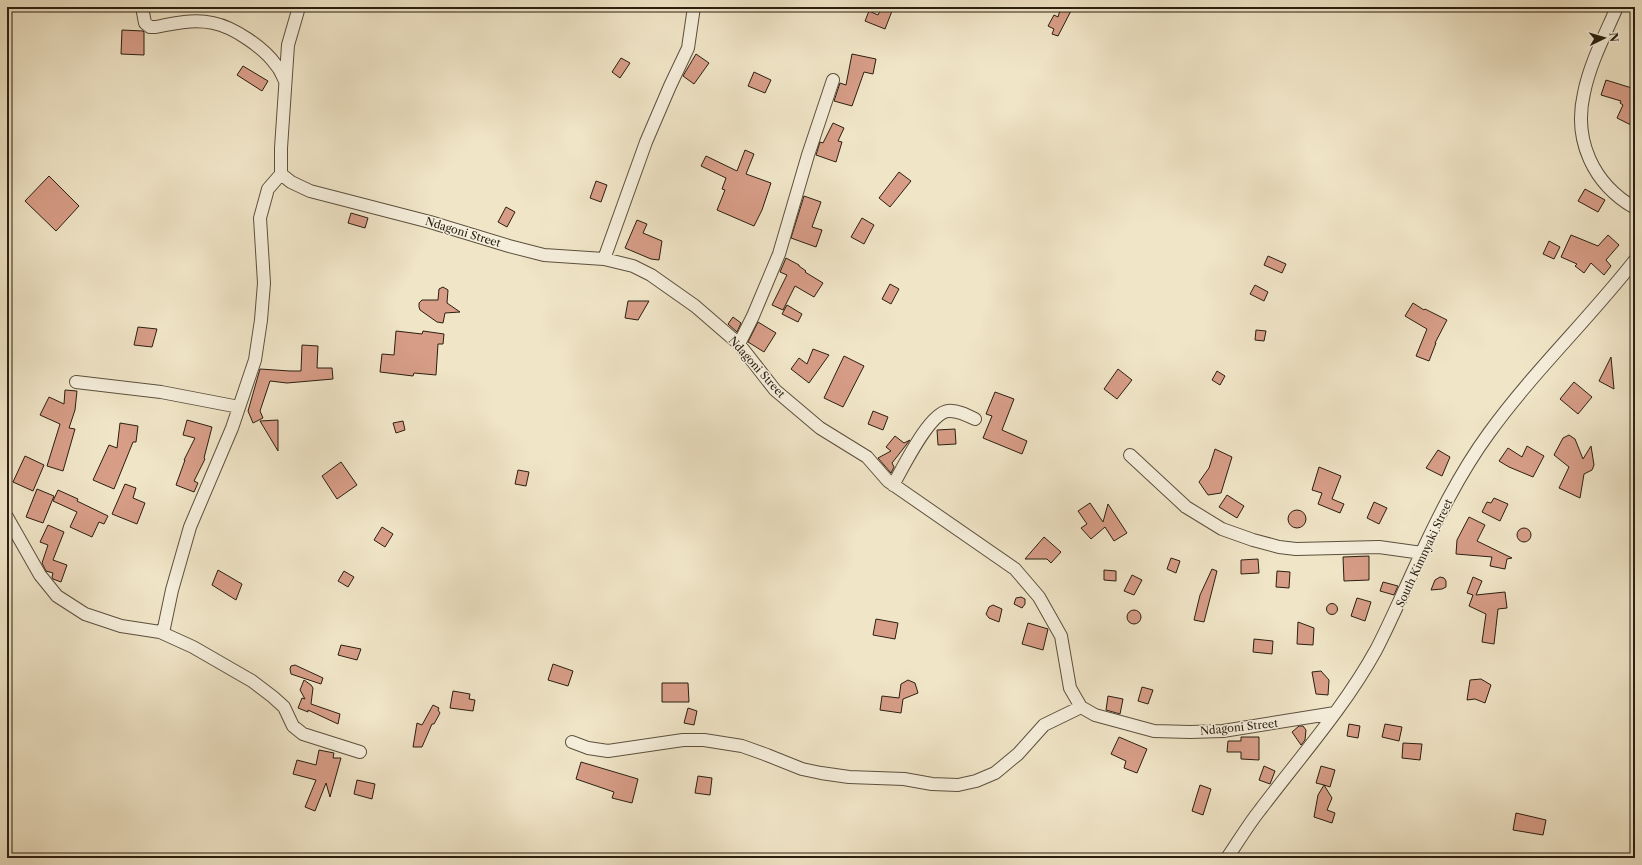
<svg xmlns="http://www.w3.org/2000/svg" width="1642" height="865" font-family="'Libre Caslon Text',serif">
<style>
.building{fill:#d79d87;stroke:#2a1f11}
.lines{fill:none;stroke-linecap:round;stroke-linejoin:round}
.minor-casing{stroke:#5c503e;stroke-width:14}
.minor{stroke:#f5eedb;stroke-width:12}
.labels{text-anchor:middle;stroke-width:3;stroke-linejoin:round;paint-order:stroke}
.street-label{font-size:11px;fill:#2a1f11;stroke:#f5eedb}
</style>
<rect width="100%" height="100%" fill="#f0e5c7"/>
<filter id="stains"><feTurbulence type="fractalNoise" baseFrequency=".005" numOctaves="4"/><feColorMatrix values="0 0 0 0 .2 0 0 0 0 .09 0 0 0 0 .02 0 0 0 .5 -.17"/></filter>
<radialGradient id="worn" r=".72"><stop offset=".6" stop-color="#630" stop-opacity="0"/><stop offset="1" stop-color="#630" stop-opacity=".3"/></radialGradient>
<path class="building" d="M 882,7 L 892,11 L 885,29 L 865,21 L 869,11 L 878,15 Z
M 1061,7 L 1073,7 L 1058,36 L 1052,34 L 1054,29 L 1048,26 L 1054,15 L 1058,17 Z
M 122,30 L 143,31 L 144,32 L 144,55 L 121,54 Z
M 696,54 L 709,63 L 694,84 L 683,76 Z
M 852,54 L 876,59 L 873,74 L 864,72 L 852,106 L 834,101 L 840,83 L 846,85 Z
M 621,58 L 630,63 L 620,78 L 612,72 Z
M 243,66 L 268,81 L 262,91 L 237,75 Z
M 754,72 L 771,80 L 765,93 L 748,86 Z
M 1606,80 L 1635,89 L 1635,127 L 1617,118 L 1623,105 L 1620,103 L 1621,101 L 1601,95 Z
M 833,123 L 844,128 L 838,141 L 842,142 L 836,162 L 816,155 L 820,142 L 823,143 Z
M 745,150 L 754,154 L 746,174 L 771,183 L 762,210 L 754,226 L 717,210 L 725,190 L 722,189 L 726,178 L 701,166 L 706,156 L 737,171 Z
M 899,172 L 911,181 L 890,207 L 879,198 Z
M 49,176 L 79,206 L 56,231 L 25,201 Z
M 596,181 L 607,185 L 601,202 L 590,198 Z
M 1585,189 L 1605,200 L 1598,212 L 1578,201 Z
M 804,196 L 821,202 L 812,227 L 822,230 L 816,247 L 791,238 Z
M 506,207 L 515,212 L 507,227 L 498,222 Z
M 351,213 L 368,218 L 365,228 L 348,223 Z
M 862,218 L 874,225 L 864,244 L 851,237 Z
M 637,220 L 647,224 L 643,233 L 662,241 L 659,260 L 651,259 L 625,248 Z
M 1571,235 L 1598,246 L 1608,235 L 1619,245 L 1606,260 L 1611,266 L 1604,275 L 1591,263 L 1584,273 L 1575,266 L 1577,264 L 1561,257 Z
M 1549,241 L 1560,247 L 1554,259 L 1543,254 Z
M 1268,256 L 1286,264 L 1282,273 L 1264,265 Z
M 786,258 L 799,265 L 799,266 L 806,271 L 805,272 L 823,283 L 814,297 L 795,286 L 783,310 L 772,305 L 787,275 L 780,272 Z
M 890,284 L 899,289 L 891,304 L 882,299 Z
M 1255,285 L 1268,292 L 1264,301 L 1250,294 Z
M 443,287 L 448,290 L 447,303 L 460,312 L 445,313 L 443,323 L 437,322 L 420,310 L 419,307 L 419,303 L 422,300 L 438,300 L 439,289 Z
M 628,301 L 649,301 L 638,320 L 625,318 Z
M 1413,303 L 1424,310 L 1425,309 L 1447,320 L 1435,343 L 1436,343 L 1429,361 L 1416,356 L 1427,329 L 1405,316 Z
M 787,305 L 802,314 L 798,322 L 782,314 Z
M 733,317 L 741,323 L 737,332 L 728,324 Z
M 758,322 L 776,333 L 764,352 L 748,342 Z
M 138,327 L 157,329 L 152,347 L 134,345 Z
M 1256,330 L 1266,331 L 1264,341 L 1255,340 Z
M 396,331 L 422,334 L 423,331 L 444,334 L 443,344 L 438,344 L 436,375 L 414,373 L 413,376 L 380,372 L 382,354 L 394,355 Z
M 302,345 L 318,346 L 317,368 L 332,368 L 333,379 L 287,383 L 270,381 L 260,411 L 263,418 L 253,423 L 248,411 L 260,369 L 290,371 L 301,371 Z
M 813,349 L 829,355 L 809,383 L 791,369 L 799,358 L 807,364 Z
M 844,356 L 864,366 L 843,407 L 824,398 Z
M 1611,357 L 1614,389 L 1599,381 Z
M 1118,369 L 1132,380 L 1117,399 L 1104,389 Z
M 1217,371 L 1225,376 L 1220,385 L 1212,380 Z
M 1574,382 L 1592,397 L 1578,414 L 1560,399 Z
M 65,390 L 77,391 L 75,410 L 69,428 L 75,429 L 63,471 L 47,466 L 60,424 L 40,415 L 49,397 L 64,404 Z
M 995,392 L 1014,399 L 1002,430 L 1027,441 L 1022,454 L 983,438 L 992,416 L 986,414 Z
M 873,411 L 888,417 L 883,430 L 868,424 Z
M 187,420 L 212,427 L 204,458 L 205,459 L 194,481 L 198,483 L 194,492 L 176,485 L 185,460 L 184,460 L 195,438 L 183,435 Z
M 278,420 L 278,451 L 260,421 Z
M 403,421 L 405,430 L 396,433 L 393,423 Z
M 120,423 L 138,426 L 136,442 L 133,442 L 114,489 L 93,480 L 109,445 L 117,448 Z
M 955,429 L 956,444 L 938,445 L 937,430 Z
M 1569,435 L 1575,439 L 1583,459 L 1591,446 L 1594,465 L 1592,470 L 1584,474 L 1580,498 L 1559,488 L 1569,467 L 1554,455 L 1563,438 Z
M 895,436 L 904,443 L 910,440 L 892,463 L 894,467 L 891,473 L 878,458 L 891,451 L 886,447 Z
M 1527,446 L 1544,456 L 1533,477 L 1509,467 L 1499,461 L 1508,448 L 1522,457 Z
M 1215,449 L 1232,457 L 1221,493 L 1208,495 L 1199,482 L 1209,468 Z
M 1438,450 L 1450,457 L 1442,476 L 1426,468 Z
M 25,456 L 44,465 L 33,491 L 13,482 Z
M 341,462 L 357,485 L 337,499 L 322,476 Z
M 1319,467 L 1341,476 L 1332,499 L 1344,504 L 1340,513 L 1318,504 L 1322,493 L 1312,490 Z
M 518,470 L 529,472 L 526,486 L 515,484 Z
M 125,484 L 136,488 L 133,498 L 145,503 L 137,524 L 112,514 Z
M 37,489 L 54,496 L 43,523 L 26,517 Z
M 58,490 L 78,499 L 77,501 L 108,516 L 104,524 L 99,522 L 92,537 L 70,527 L 77,512 L 53,501 Z
M 1227,495 L 1244,506 L 1237,518 L 1219,507 Z
M 1494,498 L 1508,504 L 1500,521 L 1482,512 L 1487,502 L 1491,503 Z
M 1374,502 L 1387,508 L 1379,524 L 1367,518 Z
M 1090,503 L 1103,522 L 1108,504 L 1127,533 L 1114,541 L 1105,527 L 1091,539 L 1081,528 L 1087,524 L 1078,511 Z
M1288 519a9 9 0 1 1 18 0a9 9 0 1 1-18 0Z
M 1469,517 L 1485,525 L 1477,541 L 1512,558 L 1507,559 L 1505,569 L 1490,566 L 1492,557 L 1456,554 L 1457,540 Z
M 48,525 L 64,532 L 53,560 L 67,565 L 61,582 L 53,579 L 52,577 L 53,573 L 46,571 L 42,563 L 48,545 L 40,542 Z
M 382,527 L 393,534 L 385,547 L 374,540 Z
M1517 535a7 7 0 1 1 14 0a7 7 0 1 1-14 0Z
M 1044,537 L 1061,552 L 1051,563 L 1047,559 L 1025,559 Z
M 1369,556 L 1369,580 L 1344,581 L 1343,557 Z
M 1171,558 L 1180,561 L 1176,573 L 1167,569 Z
M 1258,559 L 1259,573 L 1241,574 L 1241,560 Z
M 1212,569 L 1217,571 L 1204,622 L 1194,620 L 1200,595 Z
M 218,570 L 242,584 L 236,600 L 212,585 Z
M 1104,570 L 1116,571 L 1116,581 L 1104,580 Z
M 344,571 L 354,577 L 348,587 L 338,581 Z
M 1277,571 L 1290,572 L 1289,588 L 1276,587 Z
M 1132,575 L 1142,580 L 1134,595 L 1124,591 Z
M 1440,577 L 1444,578 L 1446,581 L 1446,587 L 1442,589 L 1431,590 L 1435,580 Z
M 1473,577 L 1482,581 L 1476,595 L 1505,592 L 1507,608 L 1498,609 L 1494,644 L 1482,642 L 1486,614 L 1469,606 L 1473,595 L 1467,593 Z
M 1383,582 L 1398,586 L 1394,595 L 1380,591 Z
M 1021,597 L 1025,599 L 1025,604 L 1022,608 L 1014,604 L 1016,598 Z
M 1357,598 L 1371,602 L 1365,621 L 1351,616 Z
M1326.5 609a5.5 5.5 0 1 1 11 0a5.5 5.5 0 1 1-11 0Z
M 993,605 L 1002,609 L 999,622 L 989,618 L 986,614 L 989,607 Z
M1127 617a7 7 0 1 1 14 0a7 7 0 1 1-14 0Z
M 876,619 L 898,623 L 895,639 L 873,635 Z
M 1298,622 L 1314,628 L 1313,645 L 1297,644 Z
M 1028,623 L 1048,629 L 1043,650 L 1022,644 Z
M 1254,639 L 1273,641 L 1272,654 L 1253,652 Z
M 341,645 L 361,649 L 357,660 L 338,655 Z
M 553,664 L 573,671 L 568,686 L 548,680 Z
M 295,665 L 323,678 L 321,684 L 291,674 L 290,669 L 291,666 Z
M 1321,671 L 1329,680 L 1328,695 L 1316,694 L 1312,672 Z
M 1481,679 L 1491,685 L 1485,703 L 1475,699 L 1467,700 L 1470,680 Z
M 304,680 L 311,685 L 313,688 L 311,704 L 340,714 L 338,724 L 308,710 L 308,712 L 298,708 L 302,698 L 305,699 L 300,690 Z
M 908,680 L 915,683 L 918,693 L 903,699 L 901,713 L 880,710 L 882,696 L 899,698 L 901,684 Z
M 662,683 L 688,683 L 689,702 L 662,702 Z
M 1142,687 L 1153,690 L 1148,704 L 1138,701 Z
M 453,691 L 470,694 L 469,699 L 475,700 L 473,711 L 450,708 Z
M 1108,696 L 1123,699 L 1120,714 L 1106,710 Z
M 433,705 L 439,708 L 438,710 L 440,713 L 434,724 L 432,724 L 422,747 L 413,747 L 417,723 L 422,725 Z
M 688,708 L 697,711 L 694,725 L 684,723 Z
M 1349,724 L 1360,726 L 1358,738 L 1347,736 Z
M 1385,724 L 1402,727 L 1399,741 L 1382,737 Z
M 1299,726 L 1303,726 L 1306,730 L 1305,740 L 1301,745 L 1292,732 Z
M 1119,737 L 1147,749 L 1137,773 L 1124,768 L 1126,761 L 1111,754 Z
M 1241,737 L 1259,737 L 1259,760 L 1241,759 L 1241,752 L 1227,752 L 1228,741 L 1241,741 Z
M 1403,743 L 1422,744 L 1420,760 L 1402,758 Z
M 319,750 L 334,753 L 333,758 L 341,758 L 330,797 L 326,783 L 315,811 L 305,807 L 316,780 L 293,774 L 297,760 L 316,765 Z
M 581,762 L 638,779 L 632,803 L 612,798 L 614,792 L 576,779 Z
M 1264,766 L 1275,771 L 1270,784 L 1259,780 Z
M 1321,766 L 1335,770 L 1330,787 L 1324,785 L 1332,798 L 1327,810 L 1335,813 L 1332,823 L 1314,817 L 1318,795 L 1324,785 L 1316,783 Z
M 698,776 L 712,778 L 710,795 L 695,793 Z
M 357,780 L 375,784 L 372,799 L 354,794 Z
M 1200,785 L 1211,789 L 1203,815 L 1192,811 Z
M 1516,813 L 1546,820 L 1543,835 L 1513,830 Z"/>
<g class="lines">
<g class="minor-casing">
<path id="minor" d="M 142,7 L 145,23 L 150,27 L 156,27 C 175,23 194,19 213,23 C 234,27 264,48 276,65 C 280,69 282,75 285,81
M 299,7 L 288,45 L 281,148 L 281,174 L 291,182 L 310,191 L 430,222 L 509,246 L 544,255 L 604,259 L 633,266 L 651,275 L 695,306 L 739,344 L 775,390 L 820,428 L 867,457 L 888,481 L 1015,569 L 1039,597 L 1061,636 L 1070,688 L 1081,707 L 1095,715 L 1154,731 L 1190,732 L 1223,731 L 1335,713
M 1617,7 C 1605,35 1590,63 1584,93 C 1573,140 1593,184 1635,208
M 604,259 L 646,142 L 670,86 L 688,48 L 694,7
M 739,344 L 753,316 L 779,254 L 808,155 L 833,80
M 76,382 L 161,392 L 239,407
M 1130,455 L 1186,507 L 1222,529 L 1253,540 L 1279,547 L 1296,549 L 1379,547 L 1422,553
M 893,485 C 903,468 929,413 948,411 C 957,410 967,415 975,419
M 7,517 L 40,575 L 57,596 L 85,614 L 121,626 L 160,632 L 193,647 L 252,681 L 273,697 L 284,707 L 293,726 L 303,734 L 360,752
M 160,632 L 164,628 L 172,590 L 190,527 L 232,428 L 255,360 L 261,320 L 264,283 L 260,218 L 268,189 L 281,174
M 572,742 L 588,748 L 608,751 L 683,740 L 704,740 L 742,746 L 767,755 L 802,769 L 821,773 L 849,777 L 904,779 L 932,784 L 958,785 L 976,781 L 995,773 L 1018,754 L 1044,725 L 1081,707
M 1227,858 C 1238,842 1248,825 1260,810 C 1300,757 1344,708 1376,650 C 1390,623 1402,595 1415,567 C 1436,521 1459,474 1489,433 C 1533,372 1589,319 1635,260"/>
</g>
<use href="#minor" class="minor"/>
</g>
<g class="labels">
<g class="street-label">
<text transform="translate(463 232) rotate(17)" y="4">Ndagoni Street</text>
<text transform="translate(757 367) rotate(48)" y="4">Ndagoni Street</text>
<text transform="translate(1424 553) rotate(-65)" y="4">South Kimnyaki Street</text>
<text transform="translate(1239 727) rotate(-6)" y="4">Ndagoni Street</text>
</g>
</g>
<rect width="1642" height="865" fill="none" stroke="#f0e5c7" stroke-width="24"/>
<rect x="8" y="8" width="1626" height="849" fill="none" stroke="#2a1f11" stroke-width="2"/>
<rect x="12" y="12" width="1618" height="841" fill="none" stroke="#2a1f11"/>
<g transform="translate(1604 38) rotate(85)" stroke="#f5eedb" stroke-width="3" paint-order="stroke">
<path d="M0-3L7 15L0 10L-7 15Z" fill="#2a1f11"/>
<text y="-6" font-size="11" font-weight="bold" text-anchor="middle" fill="#2a1f11">N</text>
</g>
<rect width="100%" height="100%" filter="url(#stains)"/>
<rect width="100%" height="100%" fill="url(#worn)"/>
</svg>
